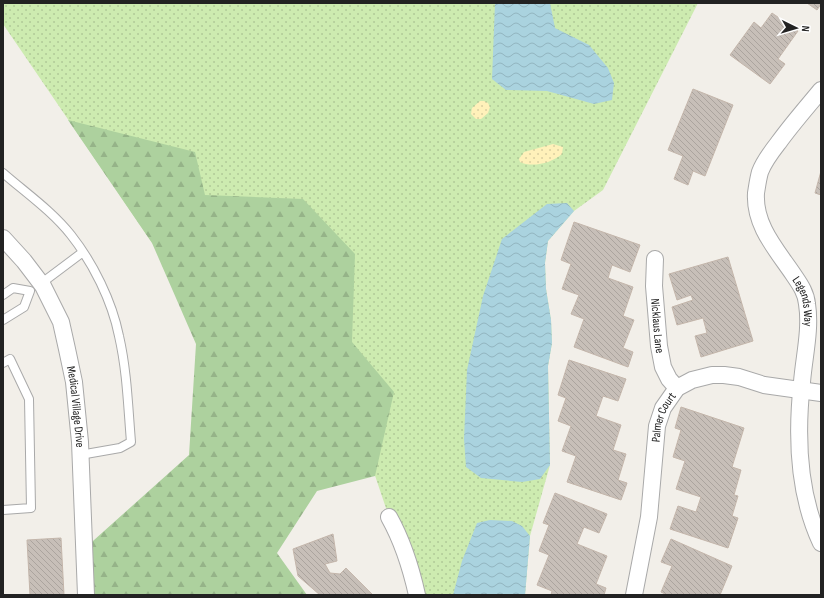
<svg xmlns="http://www.w3.org/2000/svg" width="824" height="598" font-family="'Sofia Sans Condensed',sans-serif">
<style>
.grass{fill:url(#grass-dots)}
.forest{fill:url(#forest-firs)}
.sand{fill:url(#sand-dots)}
.water{fill:url(#water-waves)}
.building{fill:url(#building-back-hatch);stroke:#c4b6ab}
.lines{fill:none;stroke-linecap:round;stroke-linejoin:round}
.service-casing{stroke:#a9a9a9;stroke-width:10}
.minor-casing{stroke:#a9a9a9;stroke-width:18}
.service{stroke:#fff;stroke-width:8}
.minor{stroke:#fff;stroke-width:16}
.labels{text-anchor:middle;stroke-width:3.5;stroke-linejoin:round;paint-order:stroke}
.street-label{font-size:12px;fill:#222;stroke:#fff}
</style>
<defs>
<pattern id="grass-dots" width="8" height="8" patternUnits="userSpaceOnUse"><rect width="8" height="8" fill="#cdebb0"/><path d="M2 2h.1M6 6h.1" fill="none" stroke="#b0c997" stroke-width="1.8" stroke-linecap="round"/></pattern>
<pattern id="forest-firs" width="22" height="20" patternUnits="userSpaceOnUse"><rect width="22" height="20" fill="#add19e"/><path d="M5 1l3.5 6h-7zM16 11l3.5 6h-7z" fill="#95b388"/></pattern>
<pattern id="sand-dots" width="8" height="8" patternUnits="userSpaceOnUse"><rect width="8" height="8" fill="#fff1ba"/><path d="M2 2h.1M6 6h.1" fill="none" stroke="#dacea0" stroke-width="1.8" stroke-linecap="round"/></pattern>
<pattern id="water-waves" width="16" height="10" patternUnits="userSpaceOnUse"><rect width="16" height="10" fill="#aad3df"/><path d="M0 5q4-4 8 0t8 0" fill="none" stroke="#92b5bf"/></pattern>
<pattern id="building-back-hatch" width="6" height="6" patternUnits="userSpaceOnUse"><rect width="6" height="6" fill="#c7bfb8"/><path d="M-1 5l2 2M0 0l6 6M5-1l2 2" fill="none" stroke="#aba49e"/></pattern>
</defs>
<rect width="100%" height="100%" fill="#f2efe9"/>
<path class="grass" d="M 3,3 L 698,3 L 603,190 L 574,211 L 548,241 L 545,263 L 546,289 L 551,320 L 552,343 L 548,366 L 550,465 L 530,536 L 525,595 L 422,595 L 389,517 L 364,443 L 309,473 L 3,24 Z"/>
<path class="forest" d="M 68,120 L 195,152 L 205,195 L 303,199 L 355,254 L 352,342 L 394,392 L 375,476 L 317,491 L 277,553 L 307,595 L 86,595 L 84,549 L 189,455 L 196,344 L 152,243 Z"/>
<path class="sand" d="M 480,101 L 484,101 L 488,103 L 490,107 L 488,113 L 481,119 L 476,119 L 471,114 L 472,108 Z
M 553,144 L 563,147 L 562,154 C 552,163 532,168 520,162 L 519,159 L 524,152 Z"/>
<path class="water" d="M 495,3 L 550,3 L 555,28 L 589,45 L 608,68 L 614,83 L 612,100 L 594,104 L 547,91 L 506,90 L 492,79 Z
M 567,203 L 574,211 L 548,241 L 545,263 L 546,289 L 551,320 L 552,343 L 548,366 L 550,465 L 540,479 L 522,482 L 481,478 L 466,467 L 464,439 L 467,370 L 483,296 L 502,239 L 547,204 Z
M 490,520 L 512,521 L 522,526 L 530,536 L 525,595 L 453,595 L 462,561 L 477,523 Z"/>
<path class="building" d="M 807,3 L 821,3 L 821,4 L 817,10 Z
M 772,13 L 798,31 L 778,59 L 785,64 L 770,84 L 730,55 L 754,22 L 761,28 Z
M 693,89 L 733,105 L 705,176 L 693,171 L 688,185 L 674,179 L 683,156 L 668,150 Z
M 821,171 L 821,195 L 815,193 Z
M 574,222 L 640,245 L 630,272 L 612,265 L 608,278 L 633,287 L 623,316 L 634,320 L 623,348 L 633,352 L 628,367 L 574,347 L 584,319 L 571,314 L 579,295 L 562,289 L 571,264 L 561,260 Z
M 728,257 L 753,341 L 701,357 L 695,336 L 707,333 L 703,318 L 677,325 L 672,307 L 693,300 L 691,295 L 677,300 L 669,274 Z
M 569,360 L 626,379 L 618,401 L 603,396 L 596,416 L 621,425 L 613,450 L 626,454 L 618,480 L 627,483 L 621,500 L 567,482 L 576,456 L 562,451 L 571,426 L 558,421 L 566,398 L 558,395 Z
M 681,407 L 744,428 L 732,467 L 741,470 L 734,495 L 738,496 L 732,516 L 738,518 L 728,548 L 670,529 L 678,506 L 696,512 L 701,497 L 676,489 L 685,461 L 673,457 L 681,430 L 675,428 Z
M 555,493 L 607,514 L 599,533 L 584,527 L 577,544 L 607,556 L 596,584 L 606,588 L 604,595 L 551,595 L 552,591 L 537,585 L 549,555 L 539,551 L 549,525 L 543,523 Z
M 333,534 L 337,561 L 325,564 L 330,573 L 340,574 L 346,568 L 373,595 L 320,595 L 298,576 L 293,549 Z
M 61,538 L 64,595 L 30,595 L 27,540 Z
M 671,539 L 732,566 L 720,595 L 667,595 L 661,592 L 672,566 L 661,562 Z"/>
<g class="lines">
<g class="service-casing">
<path id="service" d="M 3,173 C 26,193 52,211 71,235 C 93,263 112,301 119,336 C 127,371 128,406 131,442 L 120,448 L 80,455
M 39,285 L 83,252
M 3,295 L 13,288 L 30,291 L 24,307 L 3,320
M 3,363 L 10,359 L 29,399 L 31,508 L 3,510"/>
</g>
<g class="minor-casing">
<g id="minor">
<path id="s1" d="M 821,90 C 807,107 792,124 779,142 C 772,151 764,161 760,172 C 758,179 757,187 756,193 C 754,225 776,249 793,274 C 799,283 806,292 807,304 C 811,329 804,357 802,382 C 796,436 798,494 821,543"/>
<path id="s2" d="M 3,238 L 24,261 L 43,286 L 61,322 L 67,349 L 74,382 L 80,442 L 86,595"/>
<path id="s3" d="M 655,259 L 654,286 L 659,346 L 663,367 L 669,379 L 677,388"/>
<path d="M 389,517 C 403,542 411,568 417,595"/>
<path id="s4" d="M 634,595 L 649,517 L 657,426 L 663,408 L 677,388 L 692,380 L 712,375 L 724,375 L 739,377 L 764,385 L 821,393"/>
</g>
</g>
<use href="#service" class="service"/>
<use href="#minor" class="minor"/>
</g>
<g class="labels">
<g class="street-label">
<text dy="4" stroke="none"><textPath href="#s1" startOffset="245">Legends Way</textPath></text>
<text dy="4" stroke="none"><textPath href="#s3" startOffset="67">Nicklaus Lane</textPath></text>
<text dy="4" stroke="none"><textPath href="#s2" startOffset="189">Medical Village Drive</textPath></text>
<text dy="4" stroke="none"><textPath href="#s4" startOffset="181">Palmer Court</textPath></text>
</g>
</g>
<rect width="824" height="598" fill="none" stroke="#222222" stroke-width="8"/>
<g transform="translate(796 28) rotate(95)" stroke="#ffffff" stroke-width="3" paint-order="stroke">
<path d="M0-3L7 15L0 10L-7 15Z" fill="#222222"/>
<text y="-6" font-size="11" font-weight="bold" text-anchor="middle" fill="#222222">N</text>
</g>
</svg>
